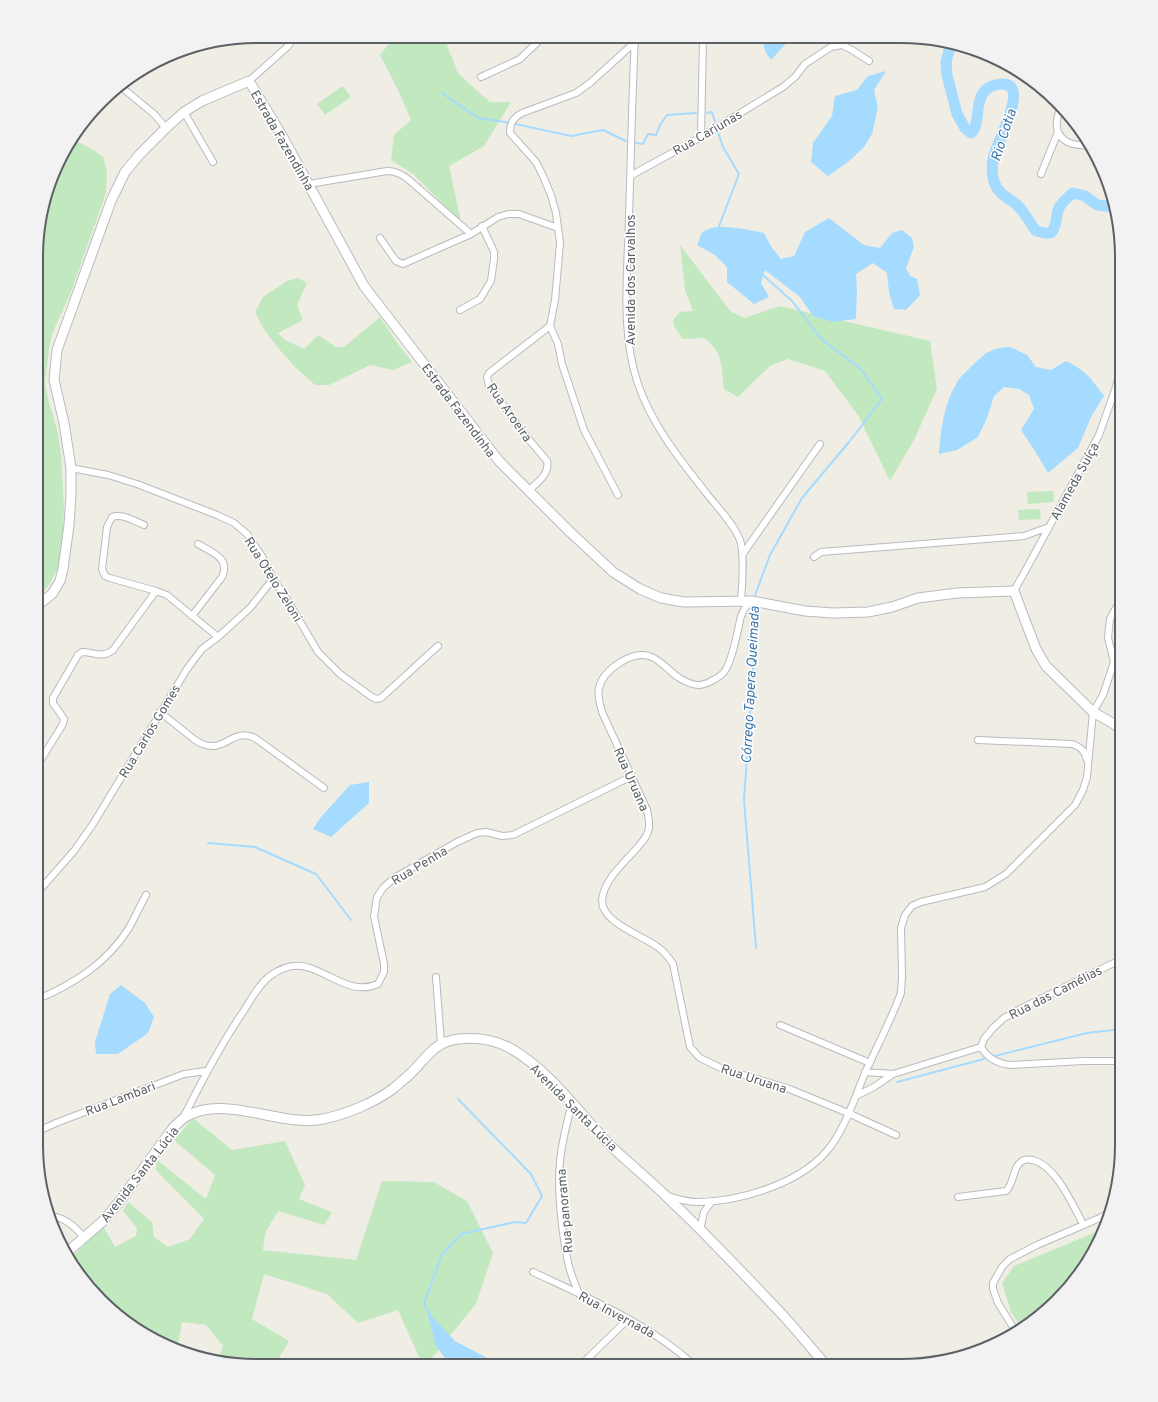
<svg xmlns="http://www.w3.org/2000/svg" width="1158" height="1402" font-family="Overpass,sans-serif">
<style>
.green{fill:#c2e8c0}
.water{fill:#a5dbff}
.lines{fill:none;stroke-linecap:round;stroke-linejoin:round}
.stream{stroke:#a5dbff;stroke-width:2}
.river{stroke:#a5dbff;stroke-width:11}
.street-casing{stroke:#b7bbbf;stroke-width:8}
.secondary-casing{stroke:#b8bcc1;stroke-width:11}
.street{stroke:#fff;stroke-width:6}
.secondary{stroke:#fff;stroke-width:9}
.labels{text-anchor:middle;stroke-width:3;stroke-linejoin:round;paint-order:stroke}
.street-label{font-size:13px;fill:#5c6166;stroke:#fff}
.water-label{font-size:14px;font-style:italic;fill:#3b77ad;stroke:#fff}
.rim{fill:none;stroke:#5c6166;stroke-width:2}
</style>
<rect width="100%" height="100%" fill="#f0ede5"/>
<path class="green" d="M 392,40 L 446,43 L 458,73 L 474,88 L 490,102 L 511,102 L 484,146 L 449,166 L 461,222 L 413,174 L 391,160 L 394,135 L 411,120 L 398,90 L 380,55 Z
M 343,86 L 351,97 L 325,115 L 317,104 Z
M 73,138 L 82,144 L 95,151 L 103,157 L 107,172 L 106,193 L 71,292 L 52,334 L 49,349 L 45,383 L 48,399 L 57,429 L 61,453 L 64,510 L 63,530 L 59,562 L 57,570 L 49,585 L 37,600 L 38,228 L 66,147 Z
M 680,245 L 731,312 L 745,318 L 779,306 L 930,341 L 937,389 L 914,440 L 890,481 L 858,415 L 825,371 L 788,359 L 770,366 L 738,397 L 724,389 C 721,367 724,353 704,338 L 683,339 L 674,326 L 673,320 L 680,312 L 693,311 L 685,290 Z
M 298,278 L 307,283 L 297,305 L 303,320 L 278,333 L 285,340 L 304,349 L 318,335 L 336,347 L 344,347 L 380,317 L 398,344 L 412,362 L 393,370 L 370,365 L 329,385 L 315,385 L 295,367 L 279,349 L 263,328 L 255,312 L 263,297 L 287,281 Z
M 1053,491 L 1054,502 L 1028,504 L 1027,492 Z
M 1040,509 L 1041,519 L 1019,520 L 1018,510 Z
M 193,1118 L 232,1150 L 285,1141 L 305,1185 L 299,1199 L 332,1212 L 324,1225 L 278,1211 L 265,1233 L 263,1250 L 356,1260 L 382,1181 L 434,1182 L 467,1201 L 493,1253 L 476,1304 L 425,1366 L 423,1366 L 398,1310 L 358,1323 L 327,1294 L 264,1274 L 252,1319 L 289,1341 L 274,1366 L 243,1366 L 218,1361 L 223,1346 L 206,1325 L 182,1322 L 177,1350 L 135,1329 L 101,1301 L 69,1260 L 103,1226 L 115,1247 L 136,1236 L 137,1228 L 123,1211 L 128,1202 L 152,1222 L 154,1237 L 168,1247 L 190,1239 L 204,1219 L 156,1170 L 157,1160 L 206,1199 L 215,1175 L 174,1140 Z
M 1105,1227 L 1085,1267 L 1057,1301 L 1022,1328 L 1011,1312 L 1002,1283 L 1014,1266 L 1101,1230 Z"/>
<path class="water" d="M 761,37 L 791,38 L 771,60 L 766,53 Z
M 886,71 L 874,90 L 878,107 L 872,134 L 864,147 L 848,162 L 828,176 L 811,162 L 813,143 L 832,116 L 835,96 L 857,90 L 868,76 Z
M 829,218 L 864,245 L 880,248 L 892,233 L 902,230 L 912,238 L 914,247 L 906,268 L 910,276 L 917,279 L 920,295 L 906,310 L 894,309 L 889,292 L 887,273 L 873,263 L 856,274 L 857,290 L 856,319 L 833,322 L 813,316 L 800,297 L 765,270 L 761,283 L 769,297 L 754,304 L 727,282 L 727,267 L 715,255 L 697,245 C 699,241 700,236 702,233 C 713,221 749,230 764,233 L 772,248 L 781,259 L 794,256 L 805,232 Z
M 1010,347 L 1027,355 L 1036,367 L 1051,370 L 1066,361 C 1085,370 1092,379 1104,396 L 1091,417 L 1078,448 L 1048,473 L 1035,451 L 1021,430 L 1034,409 L 1029,395 L 1019,389 L 1004,387 L 994,396 L 987,418 L 978,437 L 957,450 L 939,454 C 941,427 944,403 959,379 C 963,374 968,370 972,366 C 985,353 990,348 1010,347 Z
M 369,782 L 369,803 L 331,837 L 313,829 L 321,817 L 350,785 Z
M 121,985 L 145,1003 L 154,1017 L 148,1033 L 118,1054 L 96,1054 L 95,1042 L 110,994 Z
M 427,1311 L 455,1341 L 493,1361 L 549,1363 L 547,1366 L 451,1366 L 436,1346 Z"/>
<g class="lines">
<path class="stream" d="M 442,93 L 478,118 L 511,123 L 571,136 L 603,130 L 626,141
M 707,113 L 712,112 L 715,122
M 718,132 L 723,147 L 739,174 L 718,229
M 636,143 L 643,144 L 648,134 L 656,135 L 660,125 L 667,115 L 696,113
M 754,598 L 770,555 L 802,498 L 849,442 L 882,399 L 860,368 L 822,340 L 792,301 L 763,275
M 753,604 L 753,670 L 744,800 L 756,948
M 208,843 L 255,847 L 316,874 L 351,920
M 995,1056 L 1087,1033 L 1122,1029
M 897,1082 L 984,1059
M 430,1315 L 424,1304 L 441,1256 L 461,1234 L 515,1222 L 526,1223 L 542,1196 L 531,1174 L 458,1099"/>
<path class="river" d="M 951,44 L 946,62 L 947,75 L 957,114 L 965,128 L 971,133 C 984,123 968,87 1001,84 C 1033,81 994,147 993,159 C 991,172 992,184 1001,193 C 1006,198 1014,201 1018,206 C 1025,213 1030,223 1036,231 L 1045,233 L 1051,233 C 1058,225 1055,216 1059,208 C 1062,202 1068,197 1073,193 L 1085,196 L 1097,205 L 1115,207"/>
<g class="street-casing">
<path id="street" d="M 635,37 C 632,97 631,156 629,216 C 628,271 620,331 638,384 C 652,425 680,460 707,494 C 718,508 733,523 740,540 C 745,555 742,585 741,601
M 481,77 L 520,59 L 543,37
M 249,81 L 287,47 L 296,36
M 120,86 L 154,114 L 166,128
M 184,112 L 213,162
M 1058,132 C 1065,146 1078,145 1092,146
M 701,137 L 703,37
M 1041,174 L 1058,132 C 1055,122 1058,115 1061,106
M 630,176 L 701,137 L 783,87 L 795,77 L 805,64 L 831,47 L 842,45 L 852,50 L 869,61
M 309,184 L 387,171 C 396,171 402,174 409,180 L 471,234
M 380,238 L 396,261 L 403,264 L 471,234 L 498,217 L 508,214 L 519,214 L 558,228
M 460,310 L 480,299 L 491,281 L 494,259 L 494,252 L 482,226
M 550,326 L 555,300 L 560,243 L 556,213 L 551,195 L 543,176 L 536,162 L 510,133 C 510,123 513,118 522,113 L 576,93 L 590,83 L 634,43
M 550,326 L 558,344 L 562,364 L 584,430 L 618,495
M 71,468 L 108,475 L 137,484 L 217,515 L 234,523 L 247,534 L 263,558 L 273,579 L 288,601 L 318,652 L 340,674 L 372,697 L 376,699 L 381,698 L 438,646
M 528,491 C 537,483 550,474 547,461 L 526,436 L 489,386 L 487,377 L 489,373 L 550,326
M 144,525 C 134,521 122,513 112,517 L 107,527 L 102,569 L 105,576 L 110,578 L 156,591 L 167,595 L 218,637
M 742,555 L 820,444
M 814,557 L 821,552 L 1024,536 L 1049,527
M 1014,591 L 1029,564 L 1099,435 L 1115,390 L 1122,365
M 752,601 L 745,608 L 741,616 C 738,629 733,658 726,669 C 724,673 719,677 715,679 C 702,687 695,687 681,679 C 670,673 662,660 649,656 C 631,651 603,670 599,688 C 597,696 600,704 602,712 L 647,810 C 648,816 650,822 649,828 C 648,836 642,842 637,848 C 624,863 603,880 602,901 C 602,923 644,936 659,948 C 665,952 669,958 673,964 L 690,1047 L 700,1058 L 723,1069 L 787,1088 L 848,1113 L 896,1135
M 192,616 L 222,577 C 231,558 211,552 198,544
M 1114,662 L 1122,665
M 160,712 L 195,740 C 224,759 230,726 255,738 L 324,788
M 978,740 L 1072,744 C 1081,747 1085,751 1087,760
M 37,766 L 63,724 L 64,719 L 53,703 L 53,698 L 78,655 L 82,652 C 94,652 102,659 113,650 L 156,591
M 37,893 L 74,851 L 93,824 L 187,669 L 202,649 L 218,637 L 250,608 L 273,579
M 436,977 L 441,1043
M 36,1000 C 74,984 107,963 129,928 C 135,917 140,906 146,895
M 780,1025 L 870,1063
M 1122,1061 L 1083,1061 L 1011,1065 C 998,1064 988,1059 981,1047 L 984,1039 L 993,1028 L 1004,1018 L 1024,1007 L 1122,959
M 865,1072 L 893,1074 L 981,1047
M 856,1096 L 874,1087 L 893,1074
M 572,1103 C 567,1122 562,1141 560,1161 C 557,1189 562,1234 568,1262 C 570,1273 575,1284 579,1294
M 183,1118 C 202,1081 221,1044 245,1009 C 252,998 259,984 270,976 C 282,967 296,963 310,968 C 334,976 353,995 378,984 L 384,972 L 384,964 L 374,916 L 377,897 L 383,888 L 394,878 L 457,842 L 477,833 L 486,832 L 502,836 L 513,835 L 632,776
M 36,1132 L 56,1123 L 184,1074 L 206,1071
M 667,1196 C 676,1198 687,1202 697,1202 C 739,1202 798,1184 826,1152 C 844,1132 855,1097 865,1073 C 877,1046 891,1020 901,993 L 902,976 L 901,928 L 905,915 L 912,906 L 921,902 L 985,887 L 1006,874 L 1075,805 L 1083,790 L 1087,777 L 1093,712 L 1103,695 L 1114,662 L 1108,638 L 1110,619 L 1122,597
M 958,1197 L 1006,1191 C 1015,1183 1012,1165 1024,1160 C 1027,1159 1030,1160 1033,1160 C 1057,1167 1072,1204 1083,1224
M 49,1216 C 65,1217 74,1226 84,1237
M 700,1230 L 704,1212 L 712,1201
M 533,1272 C 588,1298 650,1324 695,1366
M 1016,1332 L 998,1303 L 993,1289 L 993,1283 L 1002,1267 L 1010,1259 L 1037,1245 L 1102,1217 L 1111,1211
M 580,1366 L 628,1319"/>
</g>
<g class="secondary-casing">
<path id="secondary" d="M 37,606 L 52,594 L 60,581 L 63,569 L 69,525 L 71,495 L 71,468 L 64,423 L 54,380 L 57,350 L 111,201 L 125,172 L 140,154 L 166,128 L 184,112 L 202,101 L 249,81 L 281,134 L 364,286 L 499,461 L 568,530 L 613,572 L 640,589 L 661,598 L 684,602 L 752,601 L 805,611 L 833,613 L 868,612 L 892,607 L 918,598 L 957,593 L 1014,591 L 1036,649 L 1046,666 L 1093,712 L 1114,724 L 1122,731
M 65,1254 L 103,1221 L 119,1202 L 173,1128 C 177,1124 181,1120 185,1117 C 225,1093 280,1128 323,1119 C 347,1114 374,1103 394,1088 C 399,1083 405,1079 410,1074 C 426,1059 433,1042 458,1039 C 477,1037 493,1039 510,1048 C 552,1072 580,1115 613,1148 C 631,1165 651,1181 668,1198 C 706,1234 742,1272 778,1310 C 795,1328 810,1347 827,1366"/>
</g>
<use href="#street" class="street"/>
<use href="#secondary" class="secondary"/>
</g>
<g class="labels">
<g class="street-label">
<text transform="translate(707 132) rotate(-30)" y="5">Rua Cariunas</text>
<text transform="translate(283 140) rotate(60)" y="5">Estrada Fazendinha</text>
<text transform="translate(630 280) rotate(-90)" y="5">Avenida dos Carvalhos</text>
<text transform="translate(459 410) rotate(53)" y="5">Estrada Fazendinha</text>
<text transform="translate(510 412) rotate(55)" y="5">Rua Aroeira</text>
<text transform="translate(1074 481) rotate(-61)" y="5">Alameda Suíça</text>
<text transform="translate(274 579) rotate(58)" y="5">Rua Otelo Zeloni</text>
<text transform="translate(149 731) rotate(-59)" y="5">Rua Carlos Gomes</text>
<text transform="translate(632 779) rotate(66)" y="5">Rua Uruana</text>
<text transform="translate(419 865) rotate(-31)" y="5">Rua Penha</text>
<text transform="translate(1055 992) rotate(-27)" y="5">Rua das Camélias</text>
<text transform="translate(754 1078) rotate(18)" y="5">Rua Uruana</text>
<text transform="translate(120 1098) rotate(-21)" y="5">Rua Lambari</text>
<text transform="translate(574 1107) rotate(45)" y="5">Avenida Santa Lúcia</text>
<text transform="translate(139 1174) rotate(-52)" y="5">Avenida Santa Lúcia</text>
<text transform="translate(564 1211) rotate(-95)" y="5">Rua panorama</text>
<text transform="translate(617 1314) rotate(28)" y="5">Rua Invernada</text>
</g>
<g class="water-label">
<text transform="translate(1003 135) rotate(-72)" y="5">Rio Cotia</text>
<text transform="translate(750 685) rotate(-87)" y="5">Córrego Tapera Queimada</text>
</g>
</g>
<path d="M0 0H1158V1402H0ZM257 43H901A214 214 0 0 1 1115 257V1145A214 214 0 0 1 901 1359H257A214 214 0 0 1 43 1145V257A214 214 0 0 1 257 43Z" fill="#f2f2f3" fill-rule="evenodd"/>
<path class="rim" d="M257 43H901A214 214 0 0 1 1115 257V1145A214 214 0 0 1 901 1359H257A214 214 0 0 1 43 1145V257A214 214 0 0 1 257 43Z"/>
</svg>
